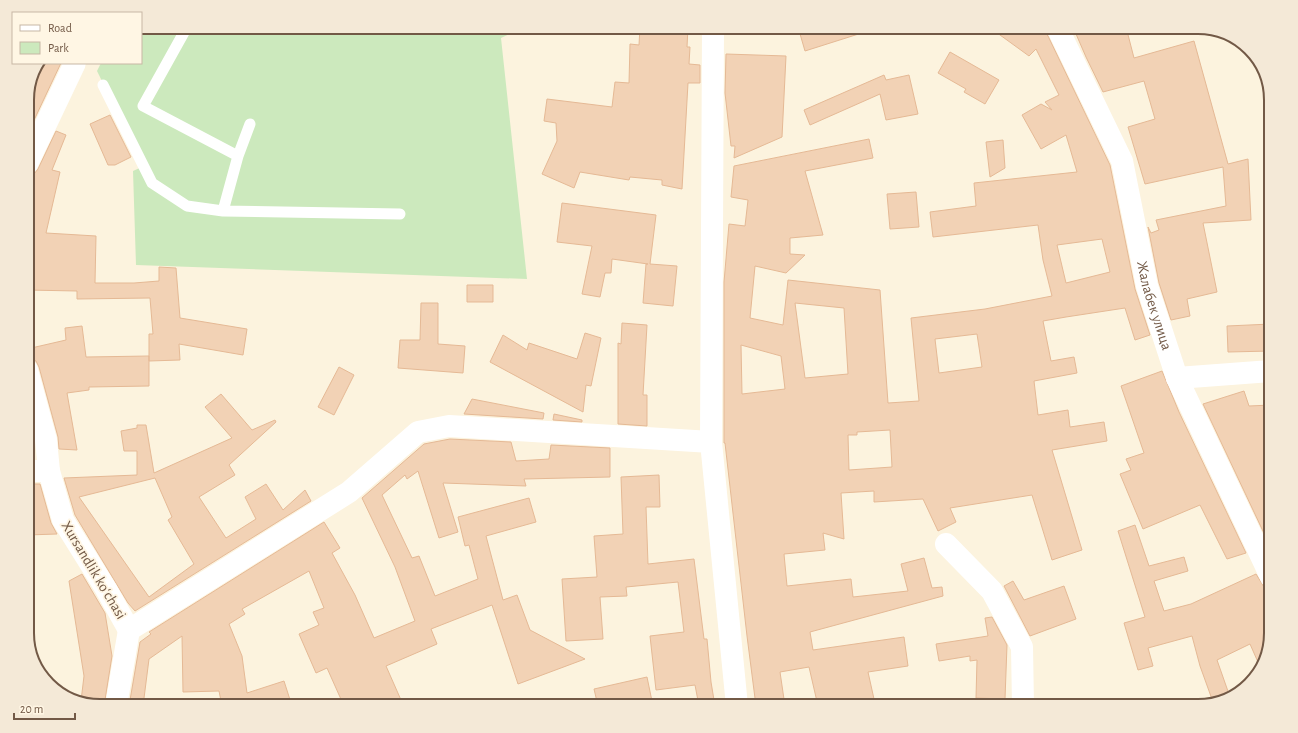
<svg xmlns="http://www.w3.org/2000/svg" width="1298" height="733" font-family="'Alegreya Sans',sans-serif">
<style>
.green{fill:#cce9bd}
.building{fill:#f2d2b5;stroke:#e5b995;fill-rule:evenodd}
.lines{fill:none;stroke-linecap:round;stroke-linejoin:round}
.service{stroke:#fff;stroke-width:11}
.minor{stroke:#fff;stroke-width:22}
.tertiary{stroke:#fff;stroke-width:22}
.labels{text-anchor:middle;stroke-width:3.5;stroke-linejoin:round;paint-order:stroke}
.street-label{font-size:15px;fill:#725946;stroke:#fff6e4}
.rim{fill:none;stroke:#725946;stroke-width:2}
</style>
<rect width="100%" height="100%" fill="#fcf3de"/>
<path class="green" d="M 141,27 L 534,27 L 522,28 L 501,38 L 527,279 L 136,265 L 133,171 L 144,166 L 97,71 L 101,63 L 141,63 Z"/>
<path class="building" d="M 640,27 L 688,27 L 687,47 L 690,47 L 689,64 L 700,65 L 700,83 L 688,83 L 682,189 L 662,185 L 662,180 L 630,177 L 629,180 L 580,172 L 574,188 L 542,174 L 557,141 L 556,123 L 544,121 L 547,99 L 612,107 L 615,82 L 629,83 L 630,44 L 639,45 Z
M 798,27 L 867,27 L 868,31 L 805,51 Z
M 989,27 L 1041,27 L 1048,36 L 1110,165 L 1135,289 L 1150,335 L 1135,340 L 1125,308 L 1066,317 L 1043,321 L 1051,361 L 1074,357 L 1077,373 L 1034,381 L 1038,415 L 1068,410 L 1070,427 L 1104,422 L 1107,441 L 1052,450 L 1082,550 L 1052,560 L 1032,495 L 950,508 L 956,522 L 938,531 L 923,499 L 874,502 L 874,491 L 841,493 L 844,539 L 823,533 L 825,550 L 784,554 L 787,586 L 851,579 L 853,597 L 908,591 L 901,564 L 924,558 L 932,588 L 942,587 L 943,596 L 810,632 L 813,650 L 904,637 L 908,666 L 868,672 L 874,699 L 838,706 L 818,706 L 809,667 L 780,672 L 785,706 L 756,706 L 747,636 L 725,443 L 724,443 L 724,282 L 729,224 L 745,226 L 748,200 L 731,197 L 734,166 L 869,139 L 873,158 L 805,171 L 823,235 L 790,238 L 790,254 L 805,255 L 786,273 L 755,266 L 750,318 L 783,325 L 788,280 L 880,290 L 888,403 L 919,401 L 911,318 L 985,309 L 1052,296 L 1043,260 L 1038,225 L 933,237 L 930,212 L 976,206 L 974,183 L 1077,172 L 1066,135 L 1041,149 L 1022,115 L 1041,104 L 1052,110 L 1045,102 L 1059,95 L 1036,49 L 1029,56 ZM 1102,239 L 1110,272 L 1066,283 L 1057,245 ZM 795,303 L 844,308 L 848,374 L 805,378 ZM 977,334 L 982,367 L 939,373 L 935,339 ZM 741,345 L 781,356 L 785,389 L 742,394 ZM 890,430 L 892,467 L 849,470 L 848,435 L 857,435 L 857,432 Z
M 1073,27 L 1126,27 L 1134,58 L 1194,41 L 1228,164 L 1248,159 L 1251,220 L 1203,223 L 1217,292 L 1187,299 L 1190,316 L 1171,320 L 1159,283 L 1148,227 L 1151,233 L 1159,230 L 1156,220 L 1226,206 L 1223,167 L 1145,184 L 1128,127 L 1155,119 L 1144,81 L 1103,92 L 1086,57 Z
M 950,52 L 999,80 L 985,104 L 964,92 L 966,89 L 938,73 Z
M 726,54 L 786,56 L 782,137 L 734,158 L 735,146 L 731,146 L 725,93 Z
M 45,63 L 61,63 L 27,135 L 27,96 L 36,75 L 38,76 Z
M 884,75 L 886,80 L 909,75 L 918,114 L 886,120 L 880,94 L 810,125 L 804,110 Z
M 110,115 L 131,157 L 115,165 L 108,165 L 90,124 Z
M 56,131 L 66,135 L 52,170 L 60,172 L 46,233 L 96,236 L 95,283 L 134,283 L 159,281 L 159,267 L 176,268 L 180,318 L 247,329 L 243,355 L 179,344 L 180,360 L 149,361 L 149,334 L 153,334 L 150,298 L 77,299 L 77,291 L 27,290 L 27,176 L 34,174 L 38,169 Z
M 1003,140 L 1005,168 L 990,177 L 986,142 Z
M 916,192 L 919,227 L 890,229 L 887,194 Z
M 562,203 L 656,215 L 650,264 L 677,266 L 673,306 L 643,303 L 646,264 L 648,264 L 612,259 L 611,273 L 605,273 L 600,297 L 582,294 L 592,246 L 557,242 Z
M 467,285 L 493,285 L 493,302 L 467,302 Z
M 421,303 L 438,303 L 438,344 L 465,346 L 463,373 L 398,368 L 400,340 L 420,340 Z
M 622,323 L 647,325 L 643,395 L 647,395 L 647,426 L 618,424 L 618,343 L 621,344 Z
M 1271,324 L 1271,351 L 1228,352 L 1227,326 Z
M 82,326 L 86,357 L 149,356 L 149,386 L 89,387 L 89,390 L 67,393 L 77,450 L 59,449 L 58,437 L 39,367 L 36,361 L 27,358 L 27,349 L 66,340 L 65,328 Z
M 585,333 L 601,338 L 591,386 L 586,385 L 583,412 L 490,362 L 503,335 L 527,350 L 529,343 L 577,359 Z
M 339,367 L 354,375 L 334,415 L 318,407 Z
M 1162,371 L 1179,412 L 1246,553 L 1227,559 L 1200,505 L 1143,529 L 1120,474 L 1131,470 L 1126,459 L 1144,453 L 1121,386 Z
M 1244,391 L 1249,406 L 1271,405 L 1270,546 L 1203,404 Z
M 221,394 L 252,430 L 275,420 L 276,422 L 229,465 L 235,475 L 199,497 L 226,538 L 256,519 L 245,497 L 266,484 L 283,510 L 305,490 L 311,501 L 135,611 L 128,603 L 75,515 L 64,478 L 137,475 L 137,451 L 124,451 L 121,431 L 137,428 L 137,425 L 146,425 L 154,473 L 232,438 L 205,407 ZM 155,478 L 172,517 L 168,520 L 194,564 L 149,597 L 79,497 Z
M 472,399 L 544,413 L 543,419 L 464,414 Z
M 554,414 L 582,420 L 582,422 L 553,420 Z
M 27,418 L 34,442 L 34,448 L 27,448 Z
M 450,439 L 511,442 L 516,461 L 549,459 L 551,445 L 610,448 L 610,477 L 524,479 L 526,486 L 443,483 L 458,532 L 439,538 L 418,471 L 407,479 L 405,475 L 382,495 L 412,558 L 419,556 L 435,596 L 478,579 L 469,545 L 465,546 L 458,517 L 529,498 L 536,522 L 486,536 L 503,600 L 517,595 L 530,630 L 585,659 L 518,684 L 492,605 L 431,629 L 437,644 L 386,666 L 401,700 L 387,706 L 344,706 L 327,668 L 316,673 L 299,634 L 319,625 L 313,612 L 324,608 L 309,571 L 242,609 L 245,614 L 229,624 L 242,656 L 247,693 L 284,681 L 292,706 L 217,706 L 216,702 L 221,701 L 219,691 L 183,692 L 182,636 L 149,659 L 143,706 L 129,706 L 140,642 L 151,634 L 149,632 L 324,522 L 340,548 L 332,553 L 355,595 L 374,638 L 415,621 L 395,567 L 362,498 L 424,444 Z
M 659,475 L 660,507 L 646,507 L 648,564 L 694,559 L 704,639 L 707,639 L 711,682 L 715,706 L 699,706 L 695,685 L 656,690 L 650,636 L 684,632 L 678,582 L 626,587 L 627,596 L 600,597 L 603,639 L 566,641 L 562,579 L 597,577 L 594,536 L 623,534 L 621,477 Z
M 27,484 L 40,484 L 51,523 L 57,534 L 27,535 Z
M 1135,525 L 1149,566 L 1184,557 L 1188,571 L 1154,581 L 1164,611 L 1191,604 L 1256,574 L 1264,587 L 1271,589 L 1271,633 L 1261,669 L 1250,644 L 1217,660 L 1230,697 L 1213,702 L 1200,666 L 1192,636 L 1148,648 L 1153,666 L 1138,670 L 1124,623 L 1145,617 L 1118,531 Z
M 82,574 L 105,613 L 112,656 L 104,706 L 81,701 L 84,676 L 69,581 Z
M 1013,581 L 1024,600 L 1064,586 L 1076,619 L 1030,636 L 1004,586 Z
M 992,617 L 1007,645 L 1005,699 L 976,698 L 977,660 L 970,661 L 970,656 L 939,661 L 936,644 L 988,636 L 985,618 Z
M 647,677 L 653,706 L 598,706 L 594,689 Z"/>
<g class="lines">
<path class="service" d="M 187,27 L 143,106 L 238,156
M 103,85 L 152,183 L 187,206 L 223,211
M 250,124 L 238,156 L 223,211 L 400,214"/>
<g class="minor">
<path id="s1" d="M 1057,27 L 1122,161 L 1147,286 L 1177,378 L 1271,577"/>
<path d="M 27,164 L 75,63"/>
<path d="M 27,370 L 46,440 L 49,471 L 63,520 L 106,589 L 129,630"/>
<path d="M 1177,378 L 1271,371"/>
<path d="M 27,471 L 49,471"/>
<path d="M 946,544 L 992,591 L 1022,647 L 1023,706"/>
<path d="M 116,706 L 129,630 L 349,492 L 418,432 L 449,426 L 711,442"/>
</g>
<path class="tertiary" d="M 713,27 L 711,442 L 737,706"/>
</g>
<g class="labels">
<g class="street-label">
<text dy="5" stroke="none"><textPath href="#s1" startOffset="297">Жалабек улица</textPath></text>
<text transform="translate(94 570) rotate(59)" y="5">Xursandlik koʻchasi</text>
</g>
</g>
<path d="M0 0H1298V733H0ZM100 34H1198A66 66 0 0 1 1264 100V633A66 66 0 0 1 1198 699H100A66 66 0 0 1 34 633V100A66 66 0 0 1 100 34Z" fill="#f4e9d7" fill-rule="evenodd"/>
<path class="rim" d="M100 34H1198A66 66 0 0 1 1264 100V633A66 66 0 0 1 1198 699H100A66 66 0 0 1 34 633V100A66 66 0 0 1 100 34Z"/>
<rect x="12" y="12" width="130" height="52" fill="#fff6e4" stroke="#c7b7a5"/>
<rect x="20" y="25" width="20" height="6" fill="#ffffff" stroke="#c7b7a5"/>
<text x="48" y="32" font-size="12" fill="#725946">Road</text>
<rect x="20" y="42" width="20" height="12" fill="#cce9bd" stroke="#c7b7a5"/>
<text x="48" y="52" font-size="12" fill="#725946">Park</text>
<path d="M14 713v6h61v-6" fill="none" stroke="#725946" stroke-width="2"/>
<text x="20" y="713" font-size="12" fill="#725946" stroke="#fff6e4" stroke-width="3" paint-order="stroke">20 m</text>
</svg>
